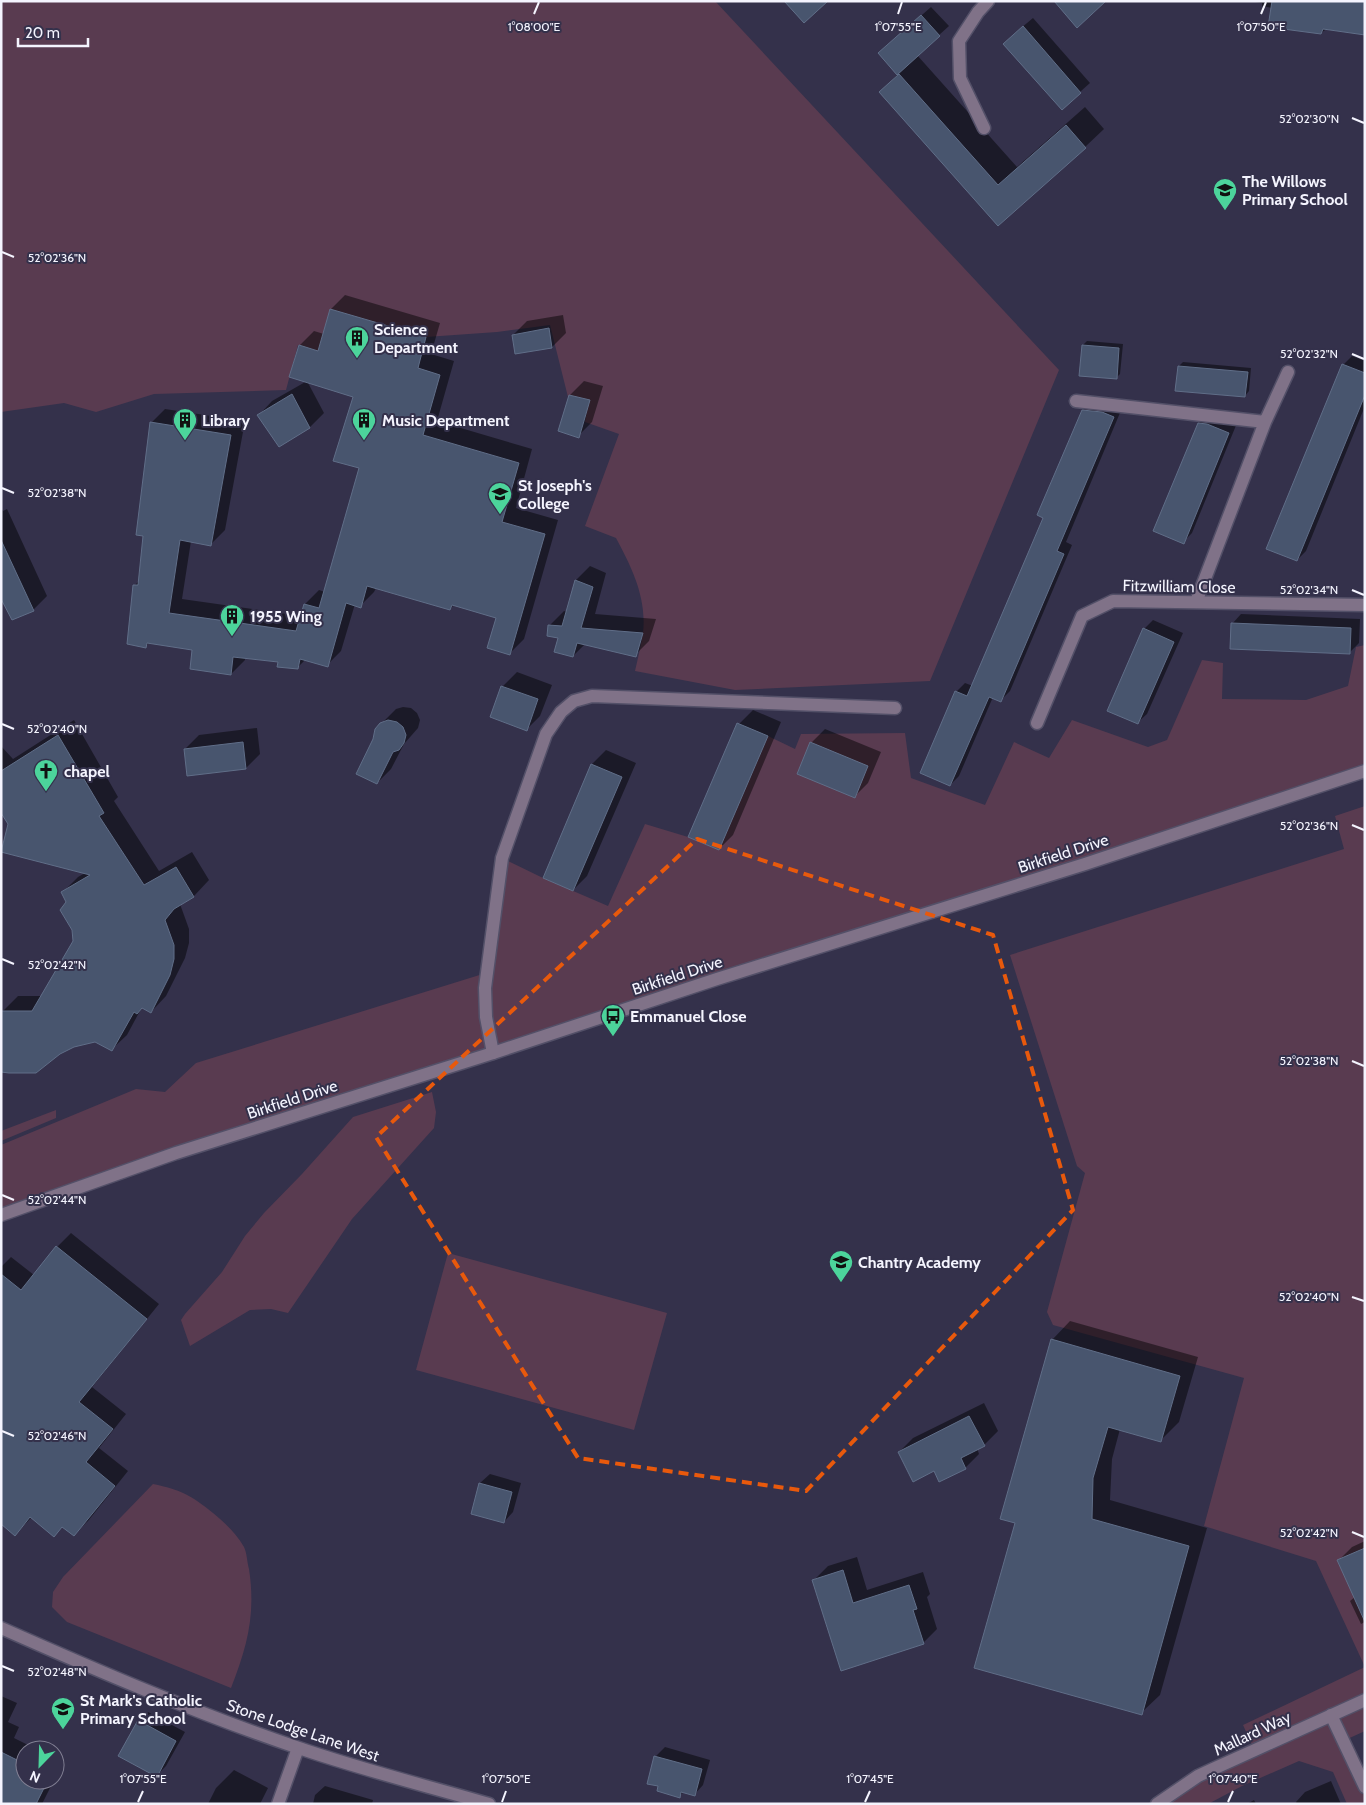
<svg xmlns="http://www.w3.org/2000/svg" width="1366" height="1805" font-family="Cabin,sans-serif">
<style>
.green{fill:#593b50}
.shadow{fill:#0007}
.building{fill:#48556e;stroke:#606e88}
.lines{fill:none;stroke-linecap:round;stroke-linejoin:round}
.minor-casing{stroke:#535068;stroke-width:15}
.tertiary-casing{stroke:#535068;stroke-width:15}
.minor{stroke:#807288;stroke-width:12}
.tertiary{stroke:#807288;stroke-width:12}
.marked{fill:none;stroke:#e8590c;stroke-width:4;stroke-dasharray:10 6;stroke-linejoin:round}
.ticks{fill:none;stroke:#f4f4fe;stroke-width:2}
.labels{text-anchor:middle;stroke-width:4;stroke-linejoin:round;paint-order:stroke}
.poi-label{font-size:16px;font-weight:bold;fill:#f4f4fe;stroke:#34314b;text-anchor:start}
.street-label{font-size:16px;fill:#f4f4fe;stroke:#34314b}
.ticks-label{font-size:12px;text-anchor:middle;fill:#f4f4fe;stroke:#34314b;stroke-width:4;stroke-linejoin:round;paint-order:stroke}
</style>
<rect width="100%" height="100%" fill="#34314b"/>
<path class="green" d="M 1,1 L 715,1 L 1059,370 L 930,681 L 735,690 L 635,671 C 638,658 641,645 643,633 C 647,598 632,568 616,538 L 585,526 L 619,434 L 585,422 L 587,411 L 570,405 L 550,325 L 497,332 L 426,337 L 330,309 L 318,351 L 298,345 L 286,390 L 154,394 L 96,412 L 64,403 L 1,412 Z
M 1365,645 L 1365,771 L 1,1215 L 1,1145 L 136,1089 L 165,1092 L 196,1063 L 486,973 L 502,858 L 543,878 L 608,906 L 645,824 L 688,837 L 719,850 L 768,736 L 795,749 L 801,734 L 905,733 L 911,778 L 985,805 L 1014,742 L 1049,758 L 1072,720 L 1148,747 L 1167,740 L 1202,660 L 1223,663 L 1222,699 L 1306,700 L 1348,686 L 1356,647 Z
M 1365,806 L 1365,1731 L 1343,1741 L 1365,1787 L 1365,1804 L 1347,1804 L 1333,1772 L 1299,1761 L 1242,1786 L 1208,1804 L 1157,1804 L 1254,1749 L 1243,1725 L 1365,1667 L 1316,1561 L 1204,1526 L 1244,1378 L 1053,1325 L 1047,1312 L 1085,1173 L 1077,1166 L 1010,955 L 1344,849 L 1335,816 Z
M 432,1092 L 436,1112 L 434,1128 L 352,1219 L 288,1313 L 271,1309 L 250,1310 L 190,1346 L 181,1320 L 185,1314 L 222,1272 L 245,1236 L 264,1213 L 302,1174 L 353,1117 Z
M 56,1110 L 56,1118 L 1,1141 L 1,1131 Z
M 448,1253 L 667,1313 L 634,1430 L 416,1370 Z
M 153,1484 C 181,1490 191,1495 213,1513 C 226,1524 236,1533 244,1547 C 247,1553 247,1562 249,1569 C 256,1615 247,1647 231,1688 L 67,1622 L 52,1607 L 53,1592 L 63,1577 Z"/>
<path class="shadow" d="M 1249,1 L 1365,1 L 1321,33 L 1272,8 L 1262,6 L 1262,3 Z
M 931,7 L 949,26 L 917,55 L 1017,167 L 1085,107 L 1104,129 L 1085,147 L 998,224 L 880,92 L 898,74 L 889,44 Z
M 1033,18 L 1090,83 L 1062,108 L 1014,34 Z
M 345,295 L 440,323 L 431,354 L 454,361 L 437,421 L 532,449 L 516,508 L 558,520 L 524,639 L 510,653 L 498,617 L 454,605 L 450,609 L 376,588 L 374,592 L 360,606 L 355,604 L 341,651 L 327,665 L 306,659 L 297,668 L 279,660 L 245,657 L 245,660 L 231,674 L 193,649 L 150,642 L 146,646 L 135,585 L 140,580 L 145,534 L 151,423 L 165,409 L 245,421 L 225,530 L 211,544 L 191,541 L 182,599 L 301,616 L 305,604 L 319,590 L 325,592 L 361,468 L 355,396 L 291,376 L 300,345 L 314,331 L 324,334 L 331,309 Z
M 563,315 L 566,333 L 552,347 L 513,335 L 527,321 Z
M 1087,341 L 1123,344 L 1120,374 L 1116,378 L 1083,345 Z
M 1352,356 L 1365,361 L 1365,406 L 1306,551 L 1297,560 L 1343,365 Z
M 1183,362 L 1251,368 L 1249,391 L 1245,396 L 1179,366 Z
M 307,381 L 324,413 L 310,427 L 279,446 L 259,415 L 272,401 Z
M 584,381 L 603,386 L 592,422 L 578,436 L 560,431 L 570,395 Z
M 1092,401 L 1122,408 L 1066,542 L 1072,545 L 1010,691 L 1001,700 L 993,697 L 959,776 L 950,785 L 956,692 L 965,683 L 973,686 L 1044,517 L 1083,411 Z
M 1208,414 L 1237,423 L 1192,533 L 1183,542 L 1199,423 Z
M 1,508 L 3,511 L 7,509 L 47,596 L 33,610 L 1,596 Z
M 590,566 L 606,573 L 595,614 L 656,619 L 649,641 L 635,655 L 585,644 L 573,656 L 550,625 L 564,611 L 567,612 L 576,580 Z
M 1241,614 L 1360,619 L 1359,643 L 1350,652 L 1232,624 Z
M 1153,620 L 1183,633 L 1147,714 L 1137,723 L 1144,629 Z
M 517,672 L 552,685 L 540,716 L 526,730 L 491,717 L 503,686 Z
M 403,707 L 411,708 L 417,713 L 420,720 L 418,728 L 404,744 L 391,769 L 377,783 L 381,724 L 396,709 Z
M 753,710 L 781,722 L 733,835 L 719,849 L 739,724 Z
M 74,720 L 118,797 L 114,801 L 159,871 L 192,852 L 209,880 L 194,896 L 180,904 L 189,929 L 189,943 L 185,958 L 166,996 L 151,1012 L 142,1007 L 127,1035 L 111,1050 L 95,1040 L 73,1046 L 3,1011 L 18,996 L 42,996 L 74,942 L 68,902 L 63,892 L 78,877 L 85,873 L 9,823 L 1,811 L 1,746 L 13,759 Z
M 257,728 L 260,754 L 246,768 L 185,749 L 199,735 Z
M 825,729 L 881,752 L 868,783 L 854,797 L 811,743 Z
M 606,750 L 636,763 L 587,876 L 573,890 L 544,878 L 592,764 Z
M 71,1233 L 159,1304 L 92,1387 L 126,1414 L 99,1448 L 128,1471 L 88,1521 L 74,1534 L 63,1526 L 54,1535 L 32,1517 L 15,1534 L 1,1523 L 1,1267 L 11,1257 L 34,1275 L 57,1247 Z
M 1070,1321 L 1198,1357 L 1179,1422 L 1161,1440 L 1120,1429 L 1112,1459 L 1110,1500 L 1207,1528 L 1160,1695 L 1141,1713 L 1016,1522 L 1052,1340 Z
M 984,1403 L 998,1431 L 984,1445 L 977,1448 L 979,1454 L 965,1468 L 934,1470 L 899,1452 L 913,1438 Z
M 490,1474 L 521,1483 L 513,1512 L 504,1522 L 480,1483 Z
M 1365,1541 L 1365,1622 L 1361,1624 L 1350,1601 L 1355,1597 L 1338,1561 L 1352,1547 Z
M 857,1557 L 867,1590 L 923,1572 L 930,1594 L 927,1597 L 937,1629 L 923,1643 L 814,1580 L 828,1566 Z
M 1,1696 L 17,1703 L 8,1722 L 19,1727 L 14,1738 L 38,1750 L 25,1750 L 25,1780 L 54,1780 L 42,1804 L 1,1804 Z
M 148,1712 L 185,1732 L 166,1766 L 157,1775 L 139,1721 Z
M 665,1747 L 710,1760 L 703,1785 L 694,1795 L 684,1792 L 679,1796 L 660,1785 L 655,1757 Z
M 55,1759 L 62,1762 L 55,1777 Z
M 234,1770 L 268,1788 L 260,1804 L 208,1804 L 216,1788 Z
M 1331,1781 L 1341,1804 L 1297,1804 L 1296,1802 L 1305,1792 Z
M 325,1786 L 373,1800 L 372,1804 L 313,1804 L 315,1795 Z
M 1254,1800 L 1256,1804 L 1247,1804 Z"/>
<path class="building" d="M 784,1 L 828,1 L 804,23 Z
M 1054,1 L 1106,1 L 1077,28 Z
M 1272,1 L 1365,1 L 1365,35 L 1323,29 L 1321,34 L 1268,27 Z
M 921,15 L 940,36 L 897,75 L 878,53 Z
M 1023,26 L 1081,93 L 1062,110 L 1003,44 Z
M 899,74 L 998,185 L 1066,125 L 1086,148 L 998,226 L 879,92 Z
M 330,309 L 426,337 L 418,368 L 440,375 L 423,435 L 519,463 L 502,522 L 545,534 L 510,655 L 487,648 L 496,618 L 452,605 L 450,610 L 367,586 L 361,608 L 346,603 L 328,667 L 300,659 L 298,669 L 277,667 L 278,662 L 233,657 L 231,675 L 190,669 L 192,650 L 147,643 L 146,648 L 127,644 L 133,585 L 138,585 L 143,536 L 136,535 L 150,422 L 231,435 L 211,546 L 180,540 L 169,613 L 296,631 L 304,604 L 319,608 L 359,468 L 333,461 L 353,397 L 289,377 L 299,345 L 318,351 Z
M 549,328 L 552,348 L 515,354 L 512,335 Z
M 1082,345 L 1119,348 L 1117,379 L 1079,376 Z
M 1342,364 L 1365,373 L 1365,395 L 1297,561 L 1266,549 Z
M 1178,366 L 1248,372 L 1245,397 L 1175,391 Z
M 292,394 L 310,428 L 279,447 L 257,415 Z
M 569,395 L 590,400 L 579,438 L 558,431 Z
M 1082,410 L 1102,412 L 1114,417 L 1057,551 L 1064,554 L 1001,702 L 989,697 L 950,786 L 920,773 L 955,691 L 967,696 L 1043,518 L 1037,515 Z
M 1198,423 L 1207,424 L 1229,433 L 1184,544 L 1153,531 Z
M 1,540 L 34,611 L 12,620 L 1,599 Z
M 575,580 L 593,587 L 581,628 L 643,633 L 636,657 L 577,643 L 573,657 L 554,652 L 558,638 L 547,636 L 548,625 L 562,626 Z
M 1231,623 L 1351,628 L 1350,654 L 1230,649 Z
M 1143,628 L 1174,642 L 1138,724 L 1107,711 Z
M 501,686 L 538,699 L 527,731 L 490,717 Z
M 388,720 L 397,722 L 403,727 L 406,735 L 404,743 L 399,750 L 393,752 L 377,784 L 356,774 L 373,739 L 375,729 L 380,723 Z
M 737,723 L 768,736 L 719,850 L 688,837 Z
M 58,735 L 104,813 L 99,816 L 144,885 L 176,867 L 194,897 L 174,909 L 165,920 L 174,945 L 174,959 L 170,975 L 151,1013 L 142,1008 L 137,1014 L 134,1012 L 112,1051 L 95,1042 L 74,1047 L 60,1054 L 36,1073 L 9,1073 L 1,1072 L 1,1011 L 32,1011 L 73,941 L 72,930 L 60,910 L 66,902 L 61,892 L 90,875 L 1,852 L 8,824 L 1,813 L 1,771 Z
M 243,742 L 246,769 L 187,776 L 184,749 Z
M 810,742 L 868,766 L 855,798 L 797,774 Z
M 591,764 L 622,777 L 573,891 L 543,878 Z
M 56,1246 L 147,1319 L 79,1402 L 113,1429 L 86,1462 L 115,1486 L 74,1536 L 62,1527 L 54,1537 L 30,1517 L 15,1536 L 1,1524 L 1,1274 L 21,1290 Z
M 1051,1339 L 1180,1376 L 1161,1442 L 1108,1427 L 1093,1478 L 1092,1519 L 1189,1546 L 1142,1715 L 974,1668 L 1015,1523 L 1000,1519 Z
M 969,1416 L 985,1446 L 961,1458 L 966,1469 L 939,1482 L 934,1471 L 913,1482 L 898,1452 Z
M 479,1483 L 512,1492 L 504,1523 L 471,1514 Z
M 1365,1548 L 1365,1622 L 1337,1560 Z
M 843,1570 L 853,1603 L 909,1585 L 917,1609 L 913,1610 L 924,1644 L 841,1671 L 812,1580 Z
M 138,1720 L 176,1741 L 157,1777 L 118,1756 Z
M 1,1752 L 25,1764 L 25,1780 L 48,1780 L 36,1804 L 1,1804 Z
M 654,1756 L 702,1769 L 695,1796 L 681,1792 L 680,1798 L 657,1791 L 658,1786 L 647,1784 Z"/>
<g class="lines">
<g class="minor-casing">
<path id="minor" d="M 984,128 L 960,78 L 959,41 L 978,12 L 988,1
M 1076,401 L 1265,422 L 1196,602
M 1265,422 L 1288,372
M 1037,723 L 1082,616 L 1113,601 L 1365,605
M 493,1053 L 486,1017 L 485,988 L 502,858 L 546,734 L 561,712 L 574,701 L 592,696 L 895,708
M 1,1628 C 98,1671 196,1713 296,1747 C 359,1769 424,1785 489,1804
M 1331,1715 L 1365,1787
M 278,1804 L 298,1748"/>
</g>
<g class="tertiary-casing">
<path id="tertiary" d="M 1,1215 L 176,1153 L 493,1053 L 717,979 L 1085,864 L 1365,771
M 1157,1804 L 1198,1776 L 1213,1769 L 1365,1700"/>
</g>
<use href="#minor" class="minor"/>
<use href="#tertiary" class="tertiary"/>
</g>
<path class="marked" d="M 697,839 L 993,935 L 1073,1210 L 806,1491 L 578,1458 L 376,1137 Z"/>
<path class="ticks" d="M 534,14 L 539,2M 898,14 L 902,2M 1261,14 L 1266,2M 1352,118 L 1364,123M 2,252 L 14,257M 1352,354 L 1364,359M 2,488 L 14,493M 1352,590 L 1364,595M 2,724 L 14,729M 1352,825 L 1364,830M 2,959 L 14,964M 1352,1061 L 1364,1066M 2,1195 L 14,1200M 1352,1297 L 1364,1301M 2,1431 L 14,1436M 1352,1532 L 1364,1537M 2,1666 L 14,1671M 138,1802 L 143,1791M 502,1802 L 506,1791M 865,1802 L 870,1791M 1228,1802 L 1233,1791"/>
<defs>
<g id="school-pin" transform="scale(1.25)"><path d="M0 17L-7.5 6A9.5 9.5 0 1 1 7.5 6Z" fill="#4cd49b" stroke="#34314b"/><path d="M0-5L7-2L0 1L-7-2ZM-4 1L0 2.5L4 1V4Q0 6-4 4Z" fill="#111"/></g>
<g id="building-pin" transform="scale(1.25)"><path d="M0 17L-7.5 6A9.5 9.5 0 1 1 7.5 6Z" fill="#4cd49b" stroke="#34314b"/><path d="M-4-6H4V6H1V3H-1V6H-4ZM-2.5-4.3h1.7v1.8h-1.7ZM.8-4.3h1.7v1.8H.8ZM-2.5-1h1.7V.8h-1.7ZM.8-1h1.7V.8H.8Z" fill="#111"/></g>
<g id="church-pin" transform="scale(1.25)"><path d="M0 17L-7.5 6A9.5 9.5 0 1 1 7.5 6Z" fill="#4cd49b" stroke="#34314b"/><path d="M-1.2-6h2.4v3.5h3.3v2.4h-3.3V6h-2.4V-.1h-3.3v-2.4h3.3Z" fill="#111"/></g>
<g id="bus-pin" transform="scale(1.25)"><path d="M0 17L-7.5 6A9.5 9.5 0 1 1 7.5 6Z" fill="#4cd49b" stroke="#34314b"/><path d="M-5-6H5V4H4V6H2V4H-2V6H-4V4H-5ZM-3.5-4V0h7V-4ZM-3.5 1.2v1.5H-2V1.2ZM2 1.2v1.5H3.5V1.2Z" fill="#111"/></g>
</defs>
<g fill-rule="evenodd">
<use href="#school-pin" x="1225" y="190"/>
<use href="#building-pin" x="357" y="338"/>
<use href="#building-pin" x="185" y="420"/>
<use href="#building-pin" x="364" y="420"/>
<use href="#school-pin" x="500" y="494"/>
<use href="#building-pin" x="232" y="616"/>
<use href="#church-pin" x="46" y="771"/>
<use href="#bus-pin" x="613" y="1016"/>
<use href="#school-pin" x="841" y="1262"/>
<use href="#school-pin" x="63" y="1709"/>
</g>
<g class="labels">
<g class="poi-label">
<text x="1242" y="187">The Willows<tspan x="1242" dy="18">Primary School</tspan></text>
<text x="374" y="335">Science<tspan x="374" dy="18">Department</tspan></text>
<text x="202" y="426">Library</text>
<text x="382" y="426">Music Department</text>
<text x="518" y="491">St Joseph's<tspan x="518" dy="18">College</tspan></text>
<text x="250" y="622">1955 Wing</text>
<text x="64" y="777">chapel</text>
<text x="630" y="1022">Emmanuel Close</text>
<text x="858" y="1268">Chantry Academy</text>
<text x="80" y="1706">St Mark's Catholic<tspan x="80" dy="18">Primary School</tspan></text>
</g>
<g class="street-label">
<text transform="translate(1179 586) rotate(1)" y="6">Fitzwilliam Close</text>
<text transform="translate(1063 853) rotate(-18)" y="6">Birkfield Drive</text>
<text transform="translate(677 975) rotate(-18)" y="6">Birkfield Drive</text>
<text transform="translate(292 1099) rotate(-18)" y="6">Birkfield Drive</text>
<text transform="translate(303 1730) rotate(19)" y="6">Stone Lodge Lane West</text>
<text transform="translate(1252 1733) rotate(-25)" y="6">Mallard Way</text>
</g>
</g>
<g class="ticks-label">
<text x="534" y="31">1°08'00"E</text>
<text x="898" y="31">1°07'55"E</text>
<text x="1261" y="31">1°07'50"E</text>
<text x="1309" y="123">52°02'30"N</text>
<text x="57" y="262">52°02'36"N</text>
<text x="1309" y="358">52°02'32"N</text>
<text x="57" y="497">52°02'38"N</text>
<text x="1309" y="594">52°02'34"N</text>
<text x="57" y="733">52°02'40"N</text>
<text x="1309" y="830">52°02'36"N</text>
<text x="57" y="969">52°02'42"N</text>
<text x="1309" y="1065">52°02'38"N</text>
<text x="57" y="1204">52°02'44"N</text>
<text x="1309" y="1301">52°02'40"N</text>
<text x="57" y="1440">52°02'46"N</text>
<text x="1309" y="1537">52°02'42"N</text>
<text x="57" y="1676">52°02'48"N</text>
<text x="143" y="1783">1°07'55"E</text>
<text x="506" y="1783">1°07'50"E</text>
<text x="870" y="1783">1°07'45"E</text>
<text x="1233" y="1783">1°07'40"E</text>
</g>
<rect width="1366" height="1805" fill="none" stroke="#f4f4fe" stroke-width="5"/>
<g transform="translate(40 1765) rotate(203)"><circle r="24" fill="#34314b" stroke="#817f93"/>
<path d="M0-4L9 19L0 12L-9 19Z" fill="#4cd49b"/>
<text y="-8" font-size="14" font-weight="bold" text-anchor="middle" fill="#f4f4fe">N</text>
</g>
<path d="M18 38v8h70v-8" fill="none" stroke="#f4f4fe" stroke-width="2.5"/>
<text x="25" y="38" font-size="15" fill="#f4f4fe" stroke="#34314b" stroke-width="4" paint-order="stroke">20 m</text>
</svg>
